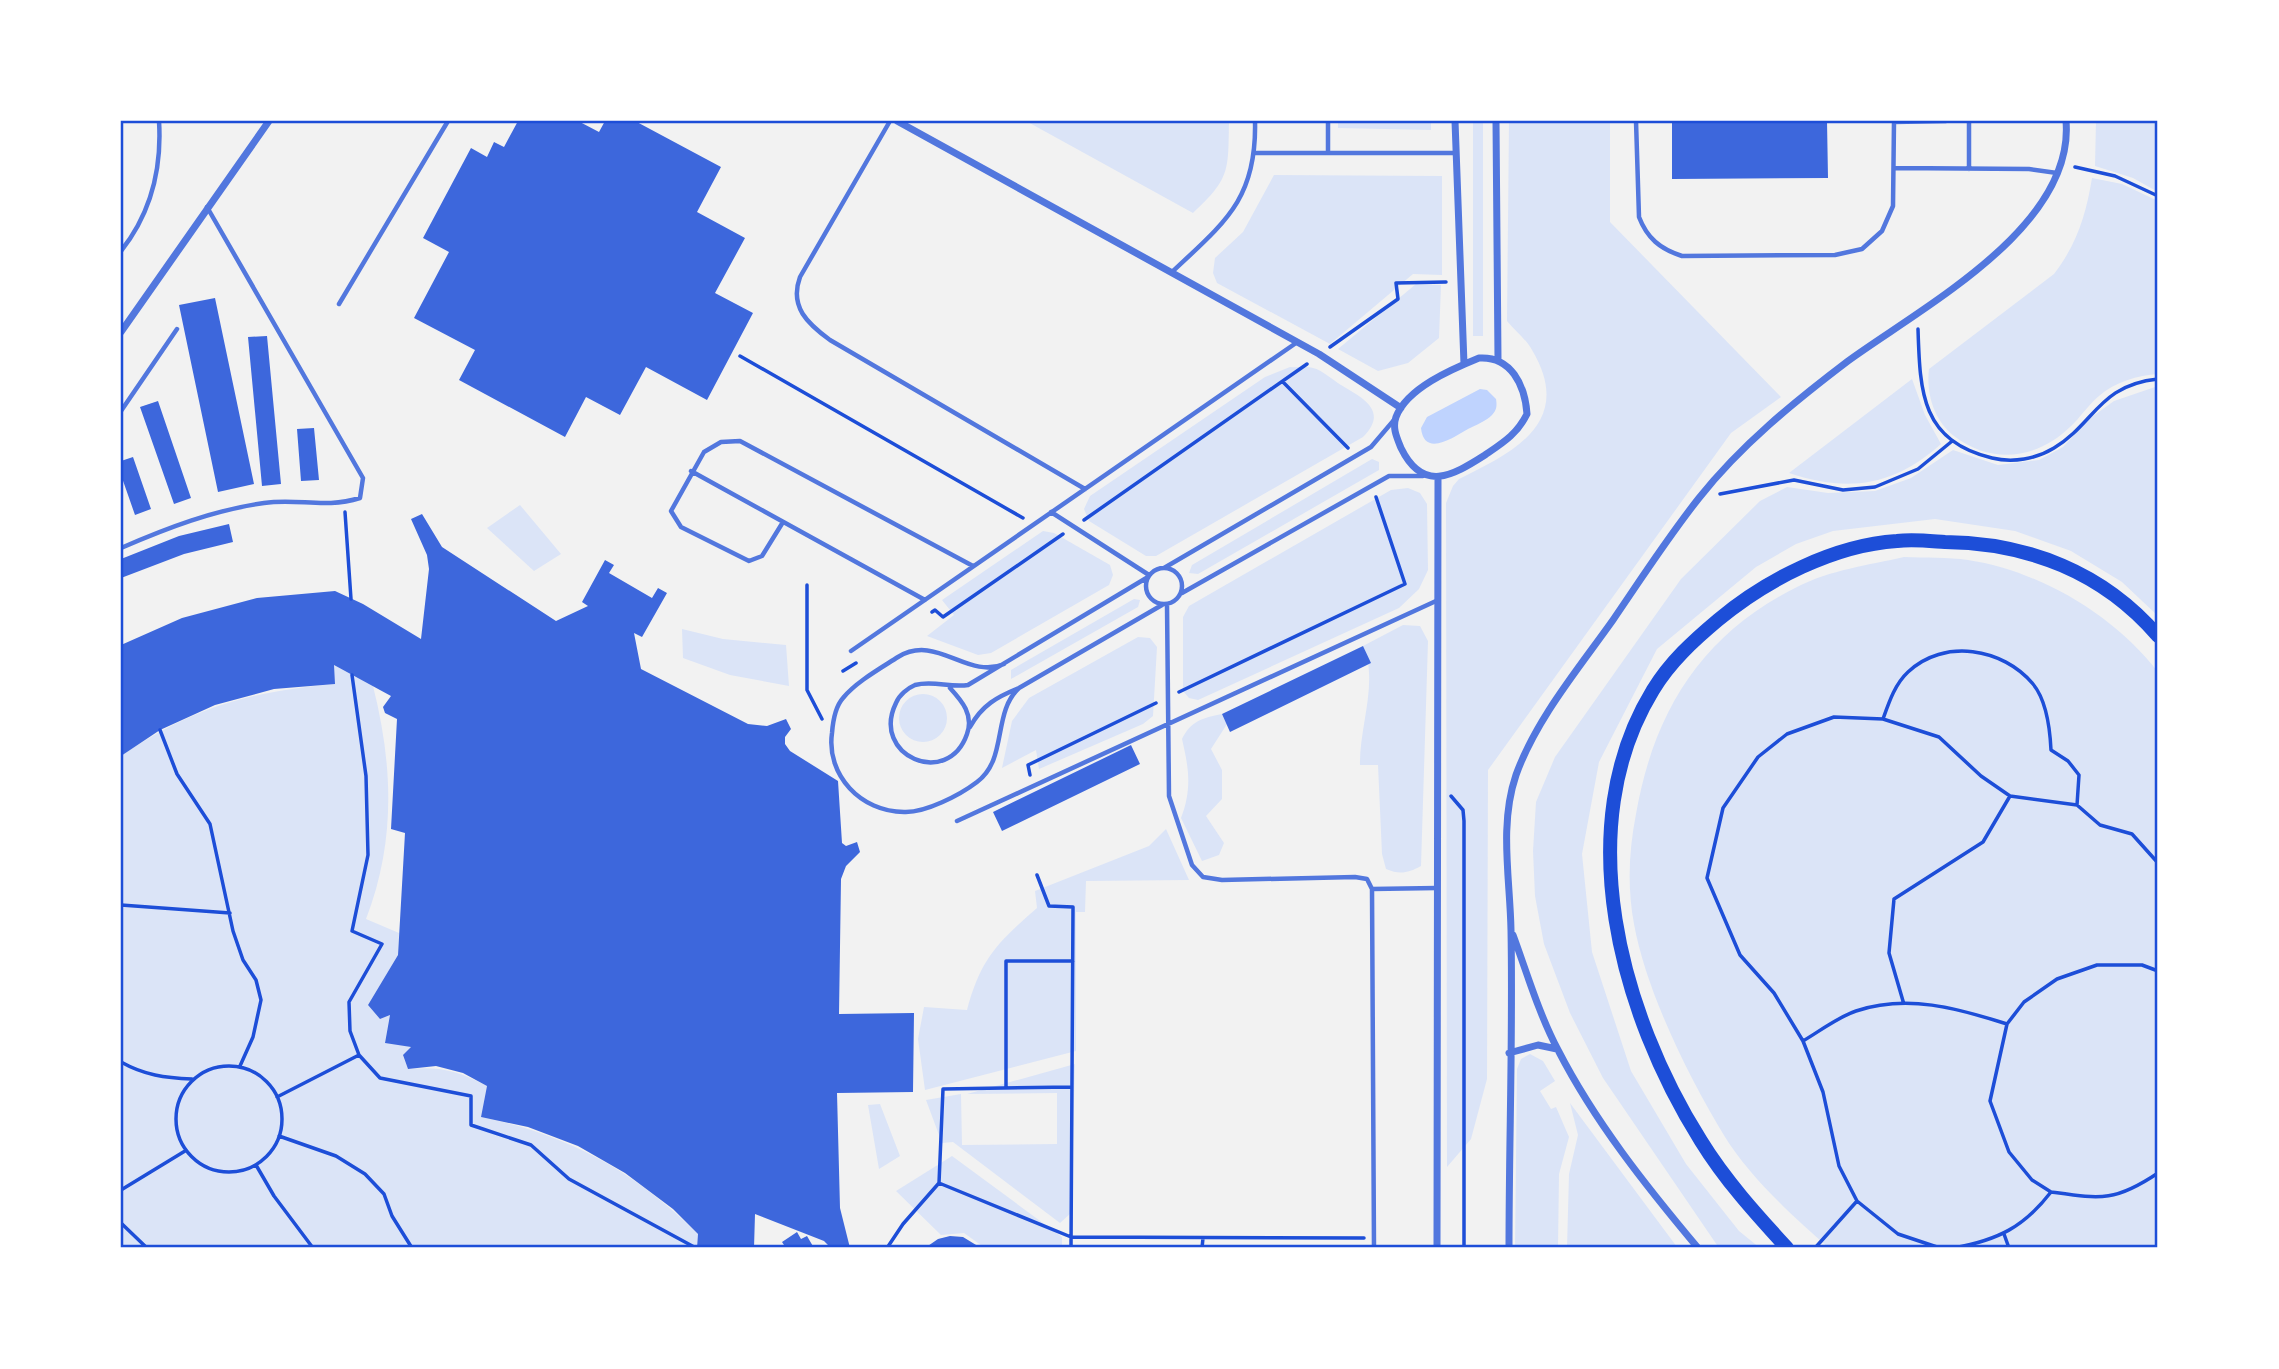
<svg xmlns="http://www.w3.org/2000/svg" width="2279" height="1369" font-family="Quicksand,sans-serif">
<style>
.green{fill:#dbe4f7}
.water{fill:#bfd3fe}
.building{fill:#3d67dc}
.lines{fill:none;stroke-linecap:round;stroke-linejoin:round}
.path{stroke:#1d4ed8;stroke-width:3.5}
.service{stroke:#5277de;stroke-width:4.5}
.minor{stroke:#5277de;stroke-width:7}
.trunk{stroke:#1d4ed8;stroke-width:14}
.neatline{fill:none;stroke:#1d4ed8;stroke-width:2.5}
</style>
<rect width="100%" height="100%" fill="#f2f2f2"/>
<path class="green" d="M 1026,121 L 1229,121 C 1228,170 1231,178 1193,213 Z
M 1338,121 L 1431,121 L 1431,130 L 1338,128 Z
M 1473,121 L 1483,121 L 1483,336 L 1473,336 Z
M 1509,121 L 1610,121 L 1610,222 L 1781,397 L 1731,433 L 1488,770 L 1487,1079 L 1471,1139 L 1447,1167 L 1446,503 L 1453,486 L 1459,479 C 1514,452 1575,422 1532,350 C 1526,339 1515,331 1507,321 Z
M 2096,121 L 2158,121 L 2158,192 L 2133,178 L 2095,166 Z
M 1274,175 L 1442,176 L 1442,275 L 1413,274 L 1330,344 L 1217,283 L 1213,273 L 1215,258 L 1243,232 Z
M 2092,178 L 2122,184 L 2158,201 L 2158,374 C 2138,375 2115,382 2099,396 C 2088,405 2080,418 2070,427 C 2037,459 1992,465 1954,436 C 1934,420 1926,394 1929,369 L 2054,274 C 2077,244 2086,215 2092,178 Z
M 1416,284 L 1441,285 L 1439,338 L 1408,363 L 1378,371 L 1338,349 Z
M 1290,367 C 1297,368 1306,366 1313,368 C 1322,370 1333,380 1341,385 C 1363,398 1389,411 1363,437 L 1156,556 L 1146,556 L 1089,521 L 1084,509 L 1090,496 L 1265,377 Z
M 1912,379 L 1925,415 L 1941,444 C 1894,486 1849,493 1789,473 Z
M 2158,386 L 2158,616 L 2122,582 L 2071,551 L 2015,531 L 1935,519 L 1833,531 L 1796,544 L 1756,567 L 1657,649 L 1599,762 L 1582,854 L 1592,952 L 1631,1071 L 1686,1164 L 1739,1231 L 1760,1248 L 1719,1248 L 1603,1078 L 1570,1013 L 1544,944 L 1535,896 L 1533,851 L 1536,802 L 1555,757 L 1681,579 L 1760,501 L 1787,487 L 1828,493 L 1875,491 L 1911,478 L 1953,450 L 1998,465 L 2039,460 L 2063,447 L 2089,419 L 2114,401 Z
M 1372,459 L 1379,462 L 1379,470 L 1198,574 L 1189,573 L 1192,565 Z
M 1408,488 L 1420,493 L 1427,504 L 1428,570 L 1419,589 L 1399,608 L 1198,700 L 1189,698 L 1183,691 L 1183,617 L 1189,606 L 1391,490 Z
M 520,505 L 561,554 L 534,571 L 487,528 Z
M 1043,531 L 1054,533 L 1110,565 L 1113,575 L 1109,585 L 991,653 L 978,655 L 927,636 L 954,615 L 942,600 Z
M 1904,557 C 1925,558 1948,557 1968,560 C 2040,571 2114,615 2158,672 L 2158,1248 L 1829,1248 C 1794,1218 1749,1176 1725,1137 C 1689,1078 1646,991 1634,924 C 1627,886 1629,850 1636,814 C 1654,711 1702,634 1797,587 C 1830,570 1869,565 1904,557 Z
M 1134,599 L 1140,600 L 1138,607 L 1011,679 L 1011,670 Z
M 1403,625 L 1420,626 L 1428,641 L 1421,866 C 1408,873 1400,875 1386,869 L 1382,854 L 1378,765 L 1360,765 C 1359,727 1379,681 1363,646 Z
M 682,629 L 723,639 L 786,645 L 789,686 L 730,675 L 683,658 Z
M 1138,637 L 1150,638 L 1157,647 L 1153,716 L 1143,724 L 1039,769 L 1036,750 L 1002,768 L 1012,721 L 1029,698 Z
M 334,665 L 373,686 C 393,765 396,842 366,919 L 399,933 L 398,955 L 368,1005 L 380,1019 L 390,1015 L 385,1042 L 411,1047 L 403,1056 L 408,1069 C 440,1066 459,1071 487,1086 L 481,1117 C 569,1135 634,1171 698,1234 L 697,1248 L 121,1248 L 121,756 C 193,707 249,692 334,684 Z
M899 718a24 24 0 1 1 48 0a24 24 0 1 1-48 0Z
M 1222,714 L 1227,724 L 1211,749 L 1222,770 L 1222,799 L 1206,816 L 1224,843 L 1219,855 L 1202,861 L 1181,818 C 1192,789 1189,769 1182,739 C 1191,721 1202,718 1222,714 Z
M 1166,829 L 1189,880 L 1086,881 L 1085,912 L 1076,912 L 1076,1051 L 925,1090 L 918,1039 L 924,1007 L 967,1010 C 981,958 997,943 1037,908 L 1035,891 L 1149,846 Z
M 1530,1054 L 1543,1061 L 1555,1081 L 1540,1091 L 1551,1109 L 1556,1107 L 1569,1137 L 1559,1174 L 1558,1248 L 1515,1248 L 1517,1069 L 1521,1059 Z
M 1075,1064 L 1071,1213 L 1060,1223 L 953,1142 L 942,1143 L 926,1100 L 961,1094 L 962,1145 L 1057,1144 L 1057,1093 L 967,1094 Z
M 1570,1103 L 1677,1247 L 1676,1248 L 1567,1248 L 1569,1174 L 1578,1135 Z
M 880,1104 L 900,1156 L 879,1169 L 868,1105 Z
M 952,1156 L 1062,1237 L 1062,1248 L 985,1248 L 964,1233 L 941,1235 L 896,1191 Z"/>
<path class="water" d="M 1480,389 L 1487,390 L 1496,399 C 1497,405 1497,410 1492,415 C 1486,421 1476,425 1468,429 C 1454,437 1424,458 1421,428 L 1427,417 Z"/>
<path class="building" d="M 518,121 L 578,121 L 599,132 L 605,121 L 635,121 L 721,167 L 697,212 L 745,238 L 715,293 L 753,313 L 707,400 L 646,367 L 620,415 L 586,397 L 565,437 L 459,380 L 475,350 L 414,318 L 449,252 L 423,238 L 471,148 L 487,157 L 494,142 L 504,147 Z
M 1672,121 L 1827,121 L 1828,178 L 1672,179 Z
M 215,298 L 254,484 L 218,492 L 179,305 Z
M 267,336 L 281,484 L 262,486 L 248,337 Z
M 158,401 L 191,498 L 174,504 L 140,407 Z
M 314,428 L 319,480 L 301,481 L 297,429 Z
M 133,457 L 151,509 L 135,515 L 121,475 L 121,461 Z
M 422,514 L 442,547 L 556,621 L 588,606 L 582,602 L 605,560 L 614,565 L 609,573 L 652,598 L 658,588 L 667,593 L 642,637 L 634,633 L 641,669 L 748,724 L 767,726 L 786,719 L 791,729 L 785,737 L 785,744 L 790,751 L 838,781 L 842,843 L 846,846 L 857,842 L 860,852 L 846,866 L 841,879 L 839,1014 L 914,1013 L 913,1092 L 837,1093 L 840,1208 L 850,1248 L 831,1248 L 824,1241 L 755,1214 L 754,1248 L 697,1248 L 698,1234 L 673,1209 L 625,1173 L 578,1146 L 528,1127 L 481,1117 L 487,1086 L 463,1073 L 436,1066 L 408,1069 L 403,1055 L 411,1047 L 385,1043 L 390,1015 L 380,1019 L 368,1005 L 398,955 L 405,833 L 391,829 L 397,719 L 385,713 L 383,707 L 391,696 L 334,665 L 335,684 L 274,689 L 215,705 L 160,730 L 121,756 L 121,645 L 182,618 L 257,598 L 335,591 L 363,604 L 421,639 L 429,569 L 427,555 L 411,519 Z
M 229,524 L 233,542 L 184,554 L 121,578 L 121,559 L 179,536 Z
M 1363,646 L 1371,663 L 1230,732 L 1222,714 Z
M 1131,745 L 1140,764 L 1002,831 L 993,812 Z
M 797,1232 L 801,1239 L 807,1236 L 814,1248 L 786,1248 L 782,1242 Z
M 950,1236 L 963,1237 L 981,1248 L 925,1248 L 938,1239 Z"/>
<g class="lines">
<path class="path" d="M 2075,167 L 2115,176 L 2158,196
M 1918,329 C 1920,392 1921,441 1992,458 C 2013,463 2036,459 2054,448 C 2095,423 2099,385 2158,379
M 1330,347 L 1398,299 L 1396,283 L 1446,282
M 740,356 L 1023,518
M 1283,382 L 1348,448
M 1720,494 L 1794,480 L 1843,490 L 1875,487 L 1918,469 L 1951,442
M 345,512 L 351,599
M 1084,520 L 1307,364
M 807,585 L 807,690 L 822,719
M 932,612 L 935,610 L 943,617 L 1063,534
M 843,671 L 856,663
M 352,675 L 366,776 L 368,855 L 352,931 L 382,944 L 349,1002 L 350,1031 L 359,1055 L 380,1078 L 471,1096 L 471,1125 L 531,1145 L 569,1179 L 696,1248
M 1179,692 L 1405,584 L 1376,497
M 1883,719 C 1889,702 1895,684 1908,672 C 1944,638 2003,648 2033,684 C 2047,701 2050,729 2051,750 L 2068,761 L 2079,775 L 2077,805
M 160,730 L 177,774 L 210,824 L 233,931 L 243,960 L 256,980 L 261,1000 L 253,1037 L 240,1066
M 1030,775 L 1028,765 L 1156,703
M 1451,796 L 1463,810 L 1464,821 L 1464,1248
M 1037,875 L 1049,906 L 1073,907 L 1071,1248
M 121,905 L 230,913
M 1903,1001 L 1889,953 L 1894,899 L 1983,842 L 2010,796
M 1803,1041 C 1820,1031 1838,1017 1856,1011 C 1907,994 1957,1008 2007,1024
M 121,1062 C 144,1075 165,1078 192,1079
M176 1119a53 53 0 1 1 106 0a53 53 0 1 1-106 0Z
M 2158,1075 L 2158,1081
M 1006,1088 L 1006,961 L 1073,961
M 277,1097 L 359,1055
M 279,1136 L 336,1156 L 365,1174 L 384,1194 L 392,1216 L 412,1248
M 256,1165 L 274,1196 L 313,1248
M 939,1183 L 1071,1237 L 1364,1238
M 121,1190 L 185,1151
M 2051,1192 L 2032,1180 L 2009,1152 L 1990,1101 L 2007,1024 L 2024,1002 L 2057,979 L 2097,965 L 2142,965 L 2158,971
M 121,1223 L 147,1248
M 2004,1234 L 2009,1248
M 887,1248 L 903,1224 L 939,1183 L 943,1089 L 1072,1087
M 1202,1248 L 1203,1238
M 1815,1248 L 1857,1201
M 1940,1248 L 1898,1234 L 1857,1201 L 1839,1166 L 1823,1092 L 1803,1041 L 1774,993 L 1740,955 L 1707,878 L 1723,808 L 1758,757 L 1787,734 L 1834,717 L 1883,719 L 1939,737 L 1981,776 L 2010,796 L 2077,805 L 2100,825 L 2132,834 L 2158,863
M 1954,1248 C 1998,1240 2024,1227 2051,1192 C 2101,1199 2115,1202 2158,1173"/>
<path class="service" d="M 890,121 L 800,277 C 789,307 808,324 830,340 L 1085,489
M 1328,121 L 1328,153
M 1636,121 L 1639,217 C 1647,238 1660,249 1682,256 L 1835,255 L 1862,249 L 1882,231 L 1893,206 L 1894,121
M 1894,122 L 1946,121
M 1256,153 L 1455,153
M 1894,168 L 2029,169 L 2057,173
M 1969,169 L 1969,121
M 121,251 C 151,213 162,169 159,121
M 1172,272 C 1225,222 1257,199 1255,121
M 339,304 L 448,121
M 121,411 L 177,329
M 691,471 L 925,600
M 1051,512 L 1149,575
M 783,522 L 762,556 L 749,561 L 681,527 L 671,511 L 704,452 L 721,442 L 740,441 L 973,566
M 121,548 C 167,528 214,510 264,503 C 299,498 324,509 360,498 L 363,478 L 207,207
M1146 586a18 18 0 1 1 36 0a18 18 0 1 1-36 0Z
M 1164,568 L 1371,447 L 1394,420
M 1182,593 L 1389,476 L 1423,476
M 1167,605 L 1169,796 L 1192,865 L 1203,877 L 1222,880 L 1355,877 L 1367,879 L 1372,889
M 851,651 L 1296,343
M 1004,664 C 968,680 936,633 898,657 C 881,668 856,682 843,698 C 835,707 833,720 832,733 C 826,775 861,812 904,812 C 925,813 960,795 977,782 C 1008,759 992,713 1019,688
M 950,688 C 962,701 974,715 967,734 C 948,789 870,756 896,703 C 899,695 908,688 915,685 C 933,680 950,688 968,685 L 1148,577
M 970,727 C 982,705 997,697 1019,688 L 1162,605
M 957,821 L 1436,601
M 1374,1248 L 1372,889 L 1437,888"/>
<path class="minor" d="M 897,121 L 1319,354 L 1401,408
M 1455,121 L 1464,364
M 1496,121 L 1498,359
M 121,332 L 269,121
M 1479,358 C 1511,356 1525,385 1527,414 C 1517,434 1504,442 1485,455 C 1452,476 1423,493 1401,448 C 1397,438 1392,428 1396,417 C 1407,388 1452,369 1479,358 Z
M 1513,935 C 1527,973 1539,1014 1558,1050 C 1595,1122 1646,1186 1698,1248
M 1509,1053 L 1538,1045 L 1557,1049
M 1437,1248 L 1438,477
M 1509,1248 C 1509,1142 1513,1036 1511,930 C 1510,878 1499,825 1516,775 C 1536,719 1579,668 1613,620 C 1641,579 1668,537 1699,498 C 1741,445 1794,402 1848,361 C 1922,307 2075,227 2066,121"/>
<path class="trunk" d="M 1787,1248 C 1756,1214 1725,1180 1701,1141 C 1621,1014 1569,827 1653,690 C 1670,662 1693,641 1718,620 C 1766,580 1834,545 1897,541 C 1913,539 1930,541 1945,542 C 2028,543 2103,572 2158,636"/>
</g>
<rect width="2279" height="1369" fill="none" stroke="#ffffff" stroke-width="245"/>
<rect x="122" y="122" width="2034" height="1124" class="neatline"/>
</svg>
